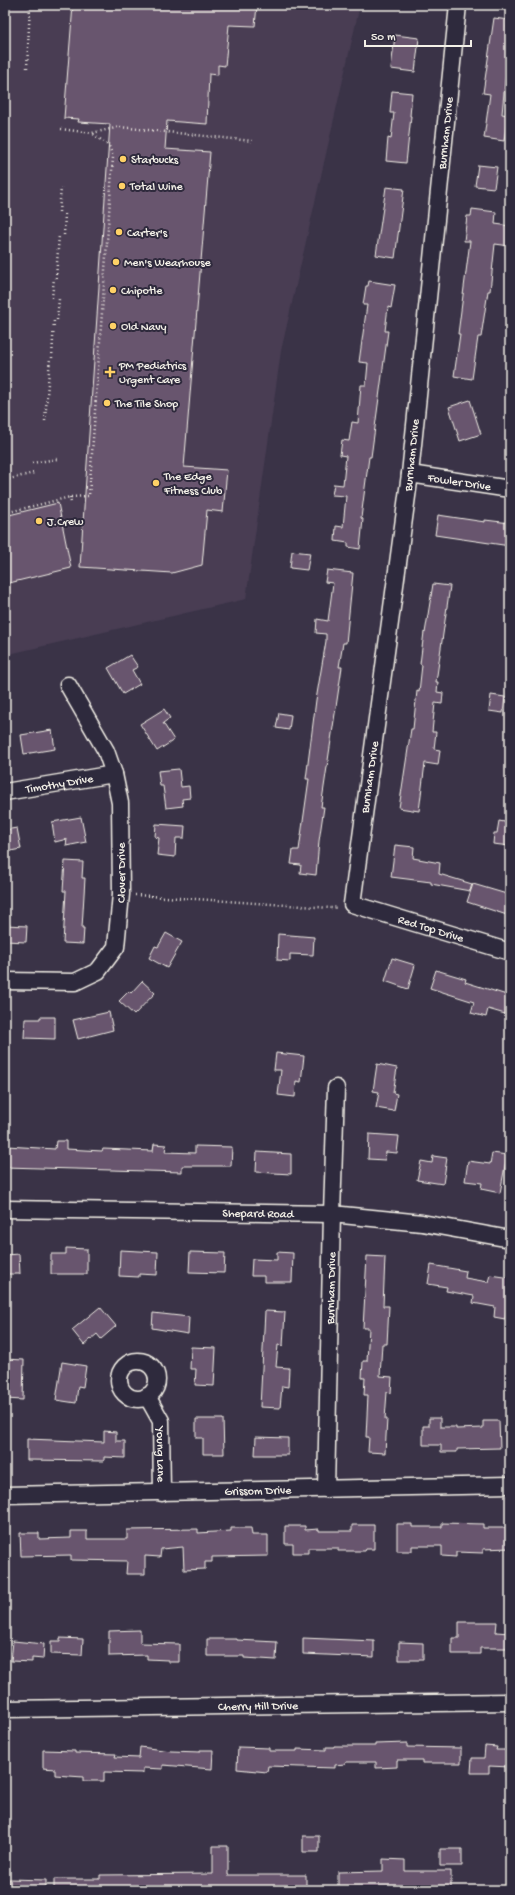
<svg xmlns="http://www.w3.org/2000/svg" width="515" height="1895" font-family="'Gochi Hand',sans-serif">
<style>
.built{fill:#483d53}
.building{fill:#68556e;stroke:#f4f1e8}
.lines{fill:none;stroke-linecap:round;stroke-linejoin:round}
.street-casing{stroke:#f4f1e8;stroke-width:19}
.path{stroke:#f4f1e8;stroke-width:2.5;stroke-dasharray:1 3;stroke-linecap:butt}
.street{stroke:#2f2a3d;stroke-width:16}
.poi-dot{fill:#ffd166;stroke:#2f2a3d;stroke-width:1.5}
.labels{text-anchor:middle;stroke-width:4;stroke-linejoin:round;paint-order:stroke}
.street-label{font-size:12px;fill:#f4f1e8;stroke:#2f2a3d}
.poi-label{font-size:12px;fill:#f4f1e8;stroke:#2f2a3d;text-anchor:start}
</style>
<rect width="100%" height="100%" fill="#3a3347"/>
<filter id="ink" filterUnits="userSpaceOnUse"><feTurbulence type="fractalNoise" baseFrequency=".025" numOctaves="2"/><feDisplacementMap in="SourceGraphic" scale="8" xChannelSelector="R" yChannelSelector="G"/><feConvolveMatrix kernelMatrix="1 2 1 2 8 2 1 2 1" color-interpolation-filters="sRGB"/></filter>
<g filter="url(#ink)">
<path class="built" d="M 5,5 L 360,5 L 281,351 L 246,599 L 5,655 Z"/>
<path class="building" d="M 73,5 L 257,5 L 255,26 L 229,25 L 225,66 L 218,65 L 218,75 L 209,74 L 207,124 L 167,121 L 165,149 L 210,152 L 184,467 L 227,470 L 223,512 L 207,510 L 202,565 L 172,573 L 80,567 L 110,124 L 78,122 L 79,119 L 64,118 Z
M 494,18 L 508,20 L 507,28 L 510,29 L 502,114 L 508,115 L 504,141 L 484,138 L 490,94 L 483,93 Z
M 395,35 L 419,38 L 415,72 L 391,69 Z
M 392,91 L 412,93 L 410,116 L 411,116 L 406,163 L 386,161 L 388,138 L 391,139 L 394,113 L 390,113 Z
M 478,165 L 497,167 L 494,188 L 475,186 Z
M 386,187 L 404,189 L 395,258 L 376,255 Z
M 472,209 L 496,212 L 495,224 L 510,226 L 510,246 L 495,244 L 490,291 L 488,291 L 481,337 L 478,337 L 472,379 L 454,376 L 460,334 L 458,334 L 470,241 L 464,241 L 467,216 L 471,216 Z
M 369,281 L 395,285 L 391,308 L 388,307 L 385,331 L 388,331 L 371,457 L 369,457 L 361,518 L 363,519 L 360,549 L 348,547 L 348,543 L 335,541 L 336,526 L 343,527 L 346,496 L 332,495 L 334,484 L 343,485 L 346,456 L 340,455 L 342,440 L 349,441 L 352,422 L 358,423 L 361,385 L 366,385 L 368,363 L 359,362 L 367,305 L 363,305 L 366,286 L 368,286 Z
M 470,400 L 481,434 L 460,441 L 449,407 Z
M 58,503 L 71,568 L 5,584 L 5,516 Z
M 438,515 L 485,522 L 485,520 L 510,523 L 510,546 L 435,535 Z
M 292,551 L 310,553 L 307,570 L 290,568 Z
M 327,570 L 353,573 L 346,643 L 343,643 L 339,667 L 342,667 L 321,807 L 324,807 L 319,841 L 316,875 L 300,873 L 301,865 L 291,864 L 293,850 L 299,850 L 309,779 L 306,779 L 316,700 L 326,641 L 326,634 L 316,633 L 317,619 L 328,621 L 333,583 L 325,582 Z
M 433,584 L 450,586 L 436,682 L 438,682 L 437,692 L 443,693 L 442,704 L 435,703 L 432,732 L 436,732 L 434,749 L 440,750 L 438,765 L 425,763 L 419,811 L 399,808 L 411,729 L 413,729 L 417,691 L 419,692 L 422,665 L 420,664 L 424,632 L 425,633 Z
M 130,655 L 138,667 L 132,670 L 140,684 L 123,694 L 108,668 Z
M 491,695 L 505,697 L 503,713 L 489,711 Z
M 164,709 L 170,718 L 163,723 L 174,740 L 157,751 L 140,724 Z
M 279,713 L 291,715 L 289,730 L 276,728 Z
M 52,730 L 55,749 L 24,754 L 21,735 Z
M 179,769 L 181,787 L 189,786 L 190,798 L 182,799 L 183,806 L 166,808 L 163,786 L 160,786 L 158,771 Z
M 81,817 L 86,842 L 66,846 L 67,839 L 55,842 L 52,822 Z
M 499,821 L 510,823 L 510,846 L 493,844 L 494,833 L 497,833 Z
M 156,824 L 185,826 L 184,838 L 176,838 L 175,857 L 157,855 L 159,838 L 155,837 Z
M 17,828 L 21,849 L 5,852 L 5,830 Z
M 395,845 L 414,847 L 413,858 L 440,863 L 439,874 L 472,884 L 470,891 L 431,884 L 431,882 L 391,877 Z
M 65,861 L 83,862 L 82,878 L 85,878 L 82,928 L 84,928 L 83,944 L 63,943 L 66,891 L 63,891 Z
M 473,884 L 510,895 L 510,916 L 467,902 Z
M 5,925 L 27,926 L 26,942 L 5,941 Z
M 166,933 L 182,942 L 167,968 L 149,958 L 155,946 L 158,947 Z
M 278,934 L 314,937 L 313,955 L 290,954 L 290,961 L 277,960 Z
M 392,958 L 415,965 L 408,989 L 385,981 Z
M 436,970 L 466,979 L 465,982 L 510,996 L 505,1014 L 488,1009 L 486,1017 L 471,1013 L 474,1002 L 430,988 Z
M 142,981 L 155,993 L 134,1015 L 119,1001 L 129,991 L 131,993 Z
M 109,1012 L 113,1030 L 78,1039 L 73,1020 Z
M 40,1017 L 55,1017 L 55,1039 L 24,1038 L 25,1019 L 40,1019 Z
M 276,1053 L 304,1056 L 301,1082 L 296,1081 L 295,1097 L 278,1095 L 281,1070 L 274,1070 Z
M 377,1064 L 397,1068 L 393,1093 L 397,1094 L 394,1111 L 376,1108 L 379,1092 L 373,1091 Z
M 369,1134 L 399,1136 L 397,1153 L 386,1152 L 385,1160 L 368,1159 Z
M 56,1141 L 66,1141 L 66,1149 L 102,1151 L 103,1149 L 153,1151 L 154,1144 L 166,1145 L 165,1152 L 195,1153 L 195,1146 L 232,1147 L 231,1166 L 182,1166 L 182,1172 L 5,1167 L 7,1146 L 55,1149 Z
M 257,1152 L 291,1154 L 291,1174 L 256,1172 Z
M 492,1153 L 507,1155 L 500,1193 L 481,1189 L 482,1183 L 465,1181 L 468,1161 L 490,1164 Z
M 433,1156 L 447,1158 L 443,1184 L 417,1180 L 421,1161 L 432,1163 Z
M 66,1248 L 87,1249 L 87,1274 L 51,1274 L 51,1254 L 66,1254 Z
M 120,1250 L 158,1252 L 157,1275 L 139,1274 L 139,1277 L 119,1276 Z
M 190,1252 L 225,1253 L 224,1273 L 189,1272 Z
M 277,1252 L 293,1253 L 292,1282 L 264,1282 L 264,1276 L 251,1276 L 252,1259 L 277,1260 Z
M 19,1254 L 20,1274 L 5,1274 L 5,1255 Z
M 367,1256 L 385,1257 L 383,1306 L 389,1306 L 387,1344 L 382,1344 L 380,1376 L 392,1377 L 391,1393 L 387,1392 L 385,1419 L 387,1419 L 385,1453 L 368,1452 L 369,1437 L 366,1437 L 368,1395 L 364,1395 L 365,1378 L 362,1378 L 363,1361 L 367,1361 L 369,1328 L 363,1328 Z
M 431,1265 L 466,1271 L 465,1278 L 488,1282 L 490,1275 L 510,1278 L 510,1290 L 505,1319 L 494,1317 L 495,1307 L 473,1303 L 474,1296 L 446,1291 L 447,1287 L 428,1284 Z
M 100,1307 L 116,1326 L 101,1339 L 97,1334 L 84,1345 L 72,1330 Z
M 265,1311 L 285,1312 L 283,1346 L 278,1345 L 276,1367 L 289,1368 L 288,1387 L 282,1386 L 280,1408 L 260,1407 Z
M 153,1313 L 189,1317 L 188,1334 L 152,1328 Z
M 191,1347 L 216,1348 L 214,1386 L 195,1385 L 196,1369 L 190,1369 Z
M 5,1359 L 24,1360 L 23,1400 L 5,1399 Z
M 62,1362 L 86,1366 L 83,1387 L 78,1386 L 76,1403 L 56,1400 Z
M 429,1418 L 440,1418 L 440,1427 L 456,1427 L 456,1429 L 483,1428 L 483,1421 L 499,1421 L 500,1448 L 457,1449 L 457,1452 L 441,1452 L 441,1445 L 423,1445 L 423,1426 L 429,1426 Z
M 196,1419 L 223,1419 L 224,1454 L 203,1454 L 203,1438 L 196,1438 Z
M 104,1431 L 116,1432 L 116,1441 L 125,1441 L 125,1458 L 104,1457 L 104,1461 L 27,1460 L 27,1439 L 104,1442 Z
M 256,1437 L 288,1438 L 288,1455 L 255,1455 Z
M 442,1523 L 483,1524 L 483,1528 L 510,1528 L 510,1548 L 483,1549 L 483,1553 L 456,1552 L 456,1557 L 442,1556 L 442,1546 L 412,1546 L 412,1551 L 397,1551 L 397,1524 L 412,1524 L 412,1527 L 442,1527 Z
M 352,1525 L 374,1525 L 374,1549 L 366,1549 L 365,1551 L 338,1551 L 338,1548 L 308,1548 L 308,1553 L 293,1553 L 293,1544 L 285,1544 L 285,1526 L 305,1526 L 305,1530 L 319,1529 L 319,1531 L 352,1531 Z
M 231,1528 L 251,1528 L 252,1535 L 268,1535 L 268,1556 L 212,1557 L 212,1562 L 205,1562 L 205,1569 L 184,1570 L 183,1547 L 161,1549 L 160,1557 L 145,1556 L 145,1574 L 126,1574 L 127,1561 L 71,1560 L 71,1555 L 21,1556 L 20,1533 L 39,1533 L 39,1539 L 71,1538 L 71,1531 L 87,1531 L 87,1539 L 127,1539 L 127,1530 L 198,1529 L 198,1533 L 231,1531 Z
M 459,1622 L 497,1622 L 496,1632 L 510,1633 L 510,1648 L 480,1648 L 480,1654 L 452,1654 L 452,1638 L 459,1638 Z
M 140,1630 L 140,1643 L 179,1644 L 179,1662 L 168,1662 L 168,1660 L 147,1659 L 147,1655 L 109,1656 L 109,1631 Z
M 60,1638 L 83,1639 L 82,1655 L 51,1654 L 51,1641 L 60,1641 Z
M 303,1638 L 374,1641 L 374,1657 L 303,1654 Z
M 207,1639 L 237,1639 L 237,1640 L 277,1642 L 276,1660 L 244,1658 L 244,1656 L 207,1656 Z
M 13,1641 L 44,1644 L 43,1659 L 32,1658 L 32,1662 L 11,1661 Z
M 399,1642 L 423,1643 L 423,1660 L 399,1660 Z
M 407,1743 L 407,1747 L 461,1748 L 461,1763 L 422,1763 L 422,1760 L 397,1760 L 397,1767 L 376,1768 L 376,1762 L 345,1762 L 345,1764 L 335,1765 L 335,1768 L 268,1766 L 267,1772 L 237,1769 L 238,1747 L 269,1748 L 269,1751 L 297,1751 L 297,1749 L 326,1750 L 326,1747 L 334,1747 L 334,1746 L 375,1746 L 375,1744 Z
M 485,1746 L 497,1747 L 496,1750 L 510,1750 L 510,1767 L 489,1766 L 489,1773 L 471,1773 L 472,1758 L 484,1758 Z
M 140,1747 L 171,1751 L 200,1752 L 200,1750 L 213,1750 L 212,1769 L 163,1765 L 163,1769 L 143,1768 L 143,1773 L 104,1772 L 104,1781 L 83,1781 L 83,1777 L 55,1775 L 55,1769 L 43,1768 L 43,1750 L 75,1751 L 75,1753 L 116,1754 L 115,1757 L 139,1758 Z
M 303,1836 L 319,1836 L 319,1852 L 303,1852 Z
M 213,1846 L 228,1846 L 228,1875 L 306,1875 L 306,1890 L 54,1890 L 54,1879 L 100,1879 L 100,1875 L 213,1874 Z
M 440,1849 L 462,1849 L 462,1866 L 440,1866 Z
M 383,1859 L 405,1860 L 405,1871 L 451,1871 L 451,1890 L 338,1890 L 338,1872 L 383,1871 Z
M 9,1879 L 46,1880 L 46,1890 L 8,1890 Z"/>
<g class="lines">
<g class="street-casing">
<g id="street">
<path id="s1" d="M 458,5 L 410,474 L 352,904 L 510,952"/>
<path id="s2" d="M 410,474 L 510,489"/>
<path id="s3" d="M 5,792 L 114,774"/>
<path id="s4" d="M 5,981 L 75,982 L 98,971 L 116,947 L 121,894 L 120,803 L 114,774 L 106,751 L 68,685"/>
<path id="s5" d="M 5,1209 L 332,1214 L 422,1223 L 510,1239"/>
<circle cx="138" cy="1380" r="19"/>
<path id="s6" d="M 147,1396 L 161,1421 L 162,1493"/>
<path id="s7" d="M 326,1489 L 332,1214 L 336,1088"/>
<path id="s8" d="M 5,1495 L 510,1485"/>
<path id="s9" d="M 5,1709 L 510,1702"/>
</g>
</g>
<path class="path" d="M 27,68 L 30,5
M 61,129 L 92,133 L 120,127 L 252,141
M 59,212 L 61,188
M 64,235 L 65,214
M 56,278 L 59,235
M 52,298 L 54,278
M 57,320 L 59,299
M 52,358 L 54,320
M 45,421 L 50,358
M 32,463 L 57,459
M 5,480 L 34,473
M 70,497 L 71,503
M 5,513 L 70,497 L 89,496 L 113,157 L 109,146 L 92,133
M 135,895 L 332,908 L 338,907"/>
<use href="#street" class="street"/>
</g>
</g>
<g class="poi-dot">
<circle cx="123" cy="159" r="4"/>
<circle cx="122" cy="186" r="4"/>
<circle cx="119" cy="232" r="4"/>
<circle cx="116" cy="262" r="4"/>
<circle cx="113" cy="290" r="4"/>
<circle cx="113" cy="326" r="4"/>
<path d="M108 366h4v4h4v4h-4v4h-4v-4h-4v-4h4z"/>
<circle cx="107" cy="403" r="4"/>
<circle cx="156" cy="483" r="4"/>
<circle cx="39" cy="521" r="4"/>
</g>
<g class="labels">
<g class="street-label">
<text transform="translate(445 133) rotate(-84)" y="4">Burnham Drive</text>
<text transform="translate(411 455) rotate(-84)" y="4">Burnham Drive</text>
<text dy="4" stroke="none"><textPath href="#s2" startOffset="50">Fowler Drive</textPath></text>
<text transform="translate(369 777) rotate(-82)" y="4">Burnham Drive</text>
<text dy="4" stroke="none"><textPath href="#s3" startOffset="55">Timothy Drive</textPath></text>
<text dy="4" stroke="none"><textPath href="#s4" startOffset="200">Clover Drive</textPath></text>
<text dy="4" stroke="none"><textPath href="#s1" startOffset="988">Red Top Drive</textPath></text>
<text dy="4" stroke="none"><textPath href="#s5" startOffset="253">Shepard Road</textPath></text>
<text dy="4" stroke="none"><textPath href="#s7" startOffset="201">Burnham Drive</textPath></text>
<text dy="4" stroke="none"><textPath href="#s6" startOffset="62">Young Lane</textPath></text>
<text dy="4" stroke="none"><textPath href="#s8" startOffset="253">Grissom Drive</textPath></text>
<text dy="4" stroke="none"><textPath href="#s9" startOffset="253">Cherry Hill Drive</textPath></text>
</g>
<g class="poi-label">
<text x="131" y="163">Starbucks</text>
<text x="130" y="190">Total Wine</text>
<text x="127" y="236">Carter's</text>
<text x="124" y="266">Men's Wearhouse</text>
<text x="121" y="294">Chipotle</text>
<text x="121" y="330">Old Navy</text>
<text x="119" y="369">PM Pediatrics<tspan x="119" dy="14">Urgent Care</tspan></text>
<text x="115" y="407">The Tile Shop</text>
<text x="164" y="480">The Edge<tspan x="164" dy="14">Fitness Club</tspan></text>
<text x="47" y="525">J.Crew</text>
</g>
</g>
<rect width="515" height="1895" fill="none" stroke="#2f2a3d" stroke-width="20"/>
<rect x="10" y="10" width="495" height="1875" fill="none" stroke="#f4f1e8" stroke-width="1.5" filter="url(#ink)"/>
<path d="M365 40v6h106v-6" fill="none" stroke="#f4f1e8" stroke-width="2"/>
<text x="371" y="40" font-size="12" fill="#f4f1e8" stroke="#2f2a3d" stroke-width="3" paint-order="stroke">50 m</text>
</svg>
